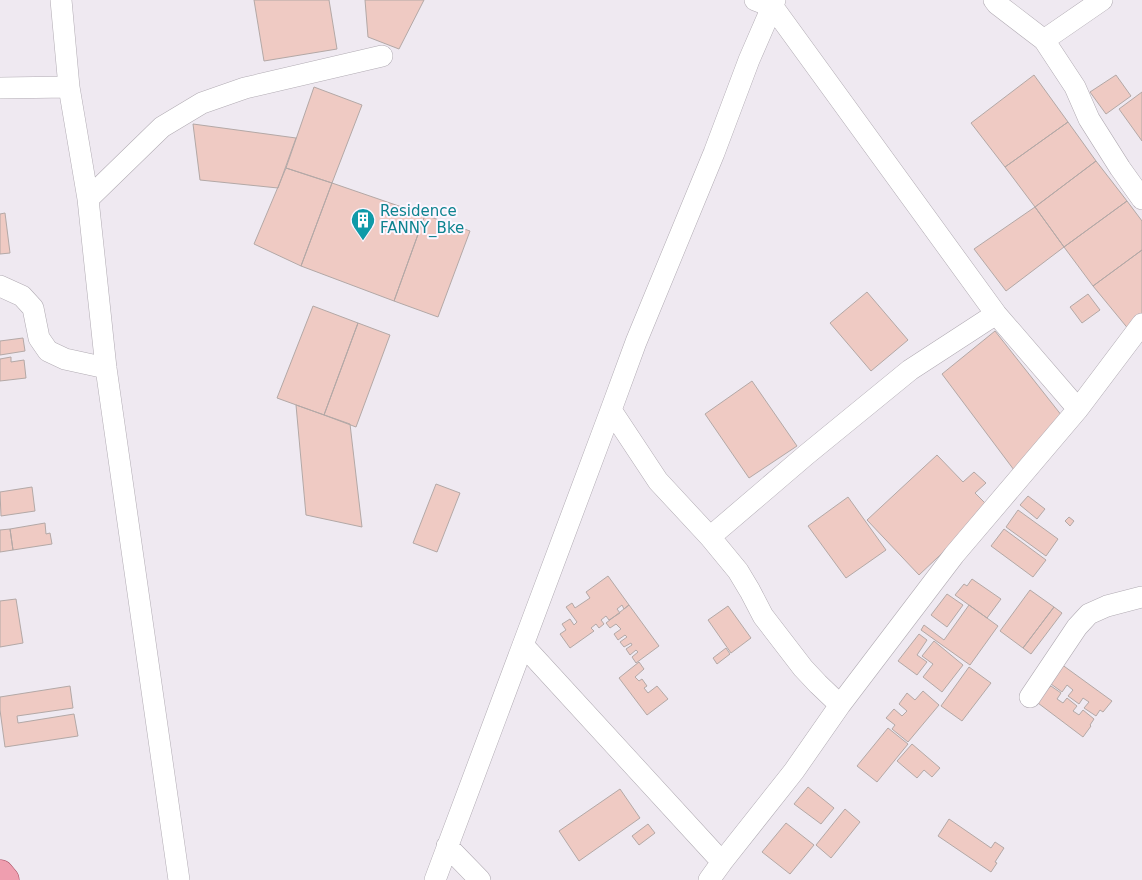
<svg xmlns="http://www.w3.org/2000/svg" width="1142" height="880" font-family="'DejaVu Sans',sans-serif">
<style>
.building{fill:#efcac3;stroke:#b3a8a6}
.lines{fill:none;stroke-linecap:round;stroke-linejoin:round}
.minor-casing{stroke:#b1abb3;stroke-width:22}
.major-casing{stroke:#a0475b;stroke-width:29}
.minor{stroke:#fff;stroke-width:21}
.major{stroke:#ef9eaf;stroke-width:28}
.labels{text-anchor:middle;stroke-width:4;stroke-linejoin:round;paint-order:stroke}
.culture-label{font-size:15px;fill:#0d838f;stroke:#fcf6ff;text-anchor:start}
</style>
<rect width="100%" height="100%" fill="#efe9f1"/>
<path class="building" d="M 254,0 L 329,0 L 337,49 L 264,61 Z
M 365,0 L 424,0 L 399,49 L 368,37 Z
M 1034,75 L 1068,122 L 1005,167 L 971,123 Z
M 1116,75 L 1131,96 L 1106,114 L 1090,92 Z
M 314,87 L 362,105 L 332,183 L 286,168 Z
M 1142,92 L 1142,141 L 1119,109 Z
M 1068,122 L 1096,161 L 1035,207 L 1005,167 Z
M 193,124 L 296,138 L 278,188 L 200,180 Z
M 1096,161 L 1127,201 L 1064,247 L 1035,207 Z
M 286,168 L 332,183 L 301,266 L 254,244 Z
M 332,183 L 425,215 L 394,301 L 301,266 Z
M 1127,201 L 1142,221 L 1142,250 L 1093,286 L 1064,247 Z
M 1035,207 L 1064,247 L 1006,291 L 974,249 Z
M 5,213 L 10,253 L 0,254 L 0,214 Z
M 425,215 L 470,231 L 438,317 L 394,301 Z
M 1142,250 L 1142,317 L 1130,331 L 1093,286 Z
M 867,292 L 908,340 L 871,371 L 830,323 Z
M 1088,294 L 1100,310 L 1082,323 L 1070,307 Z
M 313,306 L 358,323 L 324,415 L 277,398 Z
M 358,323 L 390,335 L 356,427 L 324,415 Z
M 995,331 L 1062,416 L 1014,470 L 942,374 Z
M 23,338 L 25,351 L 0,355 L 0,341 Z
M 11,357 L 11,362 L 24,360 L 26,378 L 0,381 L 0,359 Z
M 752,381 L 797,446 L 749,478 L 705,414 Z
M 296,405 L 350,424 L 362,527 L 306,515 Z
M 937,455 L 963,482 L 974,472 L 986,483 L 975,493 L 990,508 L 919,575 L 867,520 Z
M 436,484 L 460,493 L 437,552 L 413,543 Z
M 32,487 L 35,511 L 1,516 L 0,492 Z
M 1028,496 L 1045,509 L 1037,519 L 1020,505 Z
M 848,497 L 886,550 L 846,578 L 808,526 Z
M 1018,510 L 1058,539 L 1046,556 L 1006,527 Z
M 1069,517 L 1074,521 L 1070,526 L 1065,521 Z
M 45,523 L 46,534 L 50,533 L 52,544 L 13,550 L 10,529 Z
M 10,529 L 13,550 L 0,552 L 0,530 Z
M 1004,529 L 1046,560 L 1033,577 L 991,546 Z
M 608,576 L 629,605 L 624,609 L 622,605 L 617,609 L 620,613 L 609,620 L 606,616 L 601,620 L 604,624 L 599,628 L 596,624 L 591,628 L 594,631 L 570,648 L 560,634 L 566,630 L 562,624 L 570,619 L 574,625 L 577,622 L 566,607 L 572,603 L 575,608 L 590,598 L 586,592 Z
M 972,579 L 1001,599 L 987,618 L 955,595 L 964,584 L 967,586 Z
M 1030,590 L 1054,607 L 1023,648 L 1000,631 Z
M 947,594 L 963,605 L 947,627 L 931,615 Z
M 16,599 L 23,643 L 0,647 L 0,601 Z
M 629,605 L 659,646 L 636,663 L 632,657 L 638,652 L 636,650 L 630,655 L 626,649 L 632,645 L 631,643 L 624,647 L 620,642 L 627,637 L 625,635 L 618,640 L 614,634 L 621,629 L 616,624 L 610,628 L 606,623 Z
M 969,605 L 998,626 L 970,665 L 921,630 L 924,625 L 944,640 Z
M 728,606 L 751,638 L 731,653 L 708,620 Z
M 1054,607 L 1062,613 L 1031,654 L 1023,648 Z
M 919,634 L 927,640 L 917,655 L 927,662 L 917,675 L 898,661 Z
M 934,641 L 963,665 L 942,692 L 923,677 L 933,664 L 922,656 Z
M 726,648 L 730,654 L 717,664 L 713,658 Z
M 639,662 L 644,669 L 635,677 L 639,681 L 642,679 L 647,686 L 644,688 L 648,693 L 657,686 L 668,699 L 647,715 L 619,678 Z
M 1061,664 L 1112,701 L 1103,712 L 1100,710 L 1096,716 L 1084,708 L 1089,702 L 1083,698 L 1079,704 L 1068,696 L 1073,690 L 1067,685 L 1062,692 L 1051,684 Z
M 969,667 L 991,683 L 962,721 L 941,706 Z
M 70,686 L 73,708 L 17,716 L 18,723 L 74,714 L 78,736 L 5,747 L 0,710 L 0,697 Z
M 1051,686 L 1061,693 L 1057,699 L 1063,703 L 1067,698 L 1077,706 L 1073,711 L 1079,715 L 1083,710 L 1094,719 L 1090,725 L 1091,726 L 1083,737 L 1034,700 L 1046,691 Z
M 923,691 L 939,705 L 908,742 L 892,729 L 895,725 L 886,718 L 894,709 L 902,716 L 907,711 L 899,704 L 907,693 L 915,700 Z
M 888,728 L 908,744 L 877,782 L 857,766 Z
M 912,744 L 940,768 L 932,777 L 924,770 L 917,778 L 897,761 Z
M 808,787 L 834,808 L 821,824 L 794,804 Z
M 620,789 L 640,818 L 579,861 L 559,831 Z
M 845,809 L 860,822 L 831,858 L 816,845 Z
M 949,819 L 991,848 L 995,842 L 1004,848 L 995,862 L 997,863 L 991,872 L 938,836 Z
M 786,823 L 814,845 L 790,874 L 762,852 Z
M 648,824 L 655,833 L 639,845 L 632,836 Z"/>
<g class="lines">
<g class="minor-casing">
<path id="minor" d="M 61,0 L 69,87 L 88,199 L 106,368 L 179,880
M 755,0 L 773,7 L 996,314 L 1078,409
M 994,0 L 997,4 L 1044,40 L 1075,87 L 1089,119 L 1120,168 L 1142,199
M 1044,40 L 1102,0
M 0,88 L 69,87
M 88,199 L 162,127 L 202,103 L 245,88 L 382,56
M 0,286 L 22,296 L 33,308 L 39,338 L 48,351 L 65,359 L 106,368
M 611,410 L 658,481 L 710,537 L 738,571 L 750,591 L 763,616 L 803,668 L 818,684 L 840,705
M 710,537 L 806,455 L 910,370 L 996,314
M 523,645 L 722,862
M 1030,697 L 1077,627 L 1089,614 L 1107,606 L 1142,597
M 447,846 L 480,880
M 435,880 L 611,410 L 636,342 L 714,153 L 749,60 L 775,0
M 709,880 L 722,862 L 794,771 L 840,705 L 954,555 L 1078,409 L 1142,324"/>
</g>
<g class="major-casing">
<path id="major" d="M 0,874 L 5,880"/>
</g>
<use href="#minor" class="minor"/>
<use href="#major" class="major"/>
</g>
<defs>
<g id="building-pin" transform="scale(1.25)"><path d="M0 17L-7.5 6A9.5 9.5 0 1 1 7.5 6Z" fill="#0f9aa8" stroke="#fcf6ff"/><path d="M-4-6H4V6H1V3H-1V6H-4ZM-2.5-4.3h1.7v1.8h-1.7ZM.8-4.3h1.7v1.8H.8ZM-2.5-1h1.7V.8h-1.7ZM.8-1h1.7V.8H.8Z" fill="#fff"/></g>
</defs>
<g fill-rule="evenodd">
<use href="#building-pin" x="363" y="220"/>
</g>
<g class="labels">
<g class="culture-label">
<text x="380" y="216">Residence<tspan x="380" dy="17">FANNY_Bke</tspan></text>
</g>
</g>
</svg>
